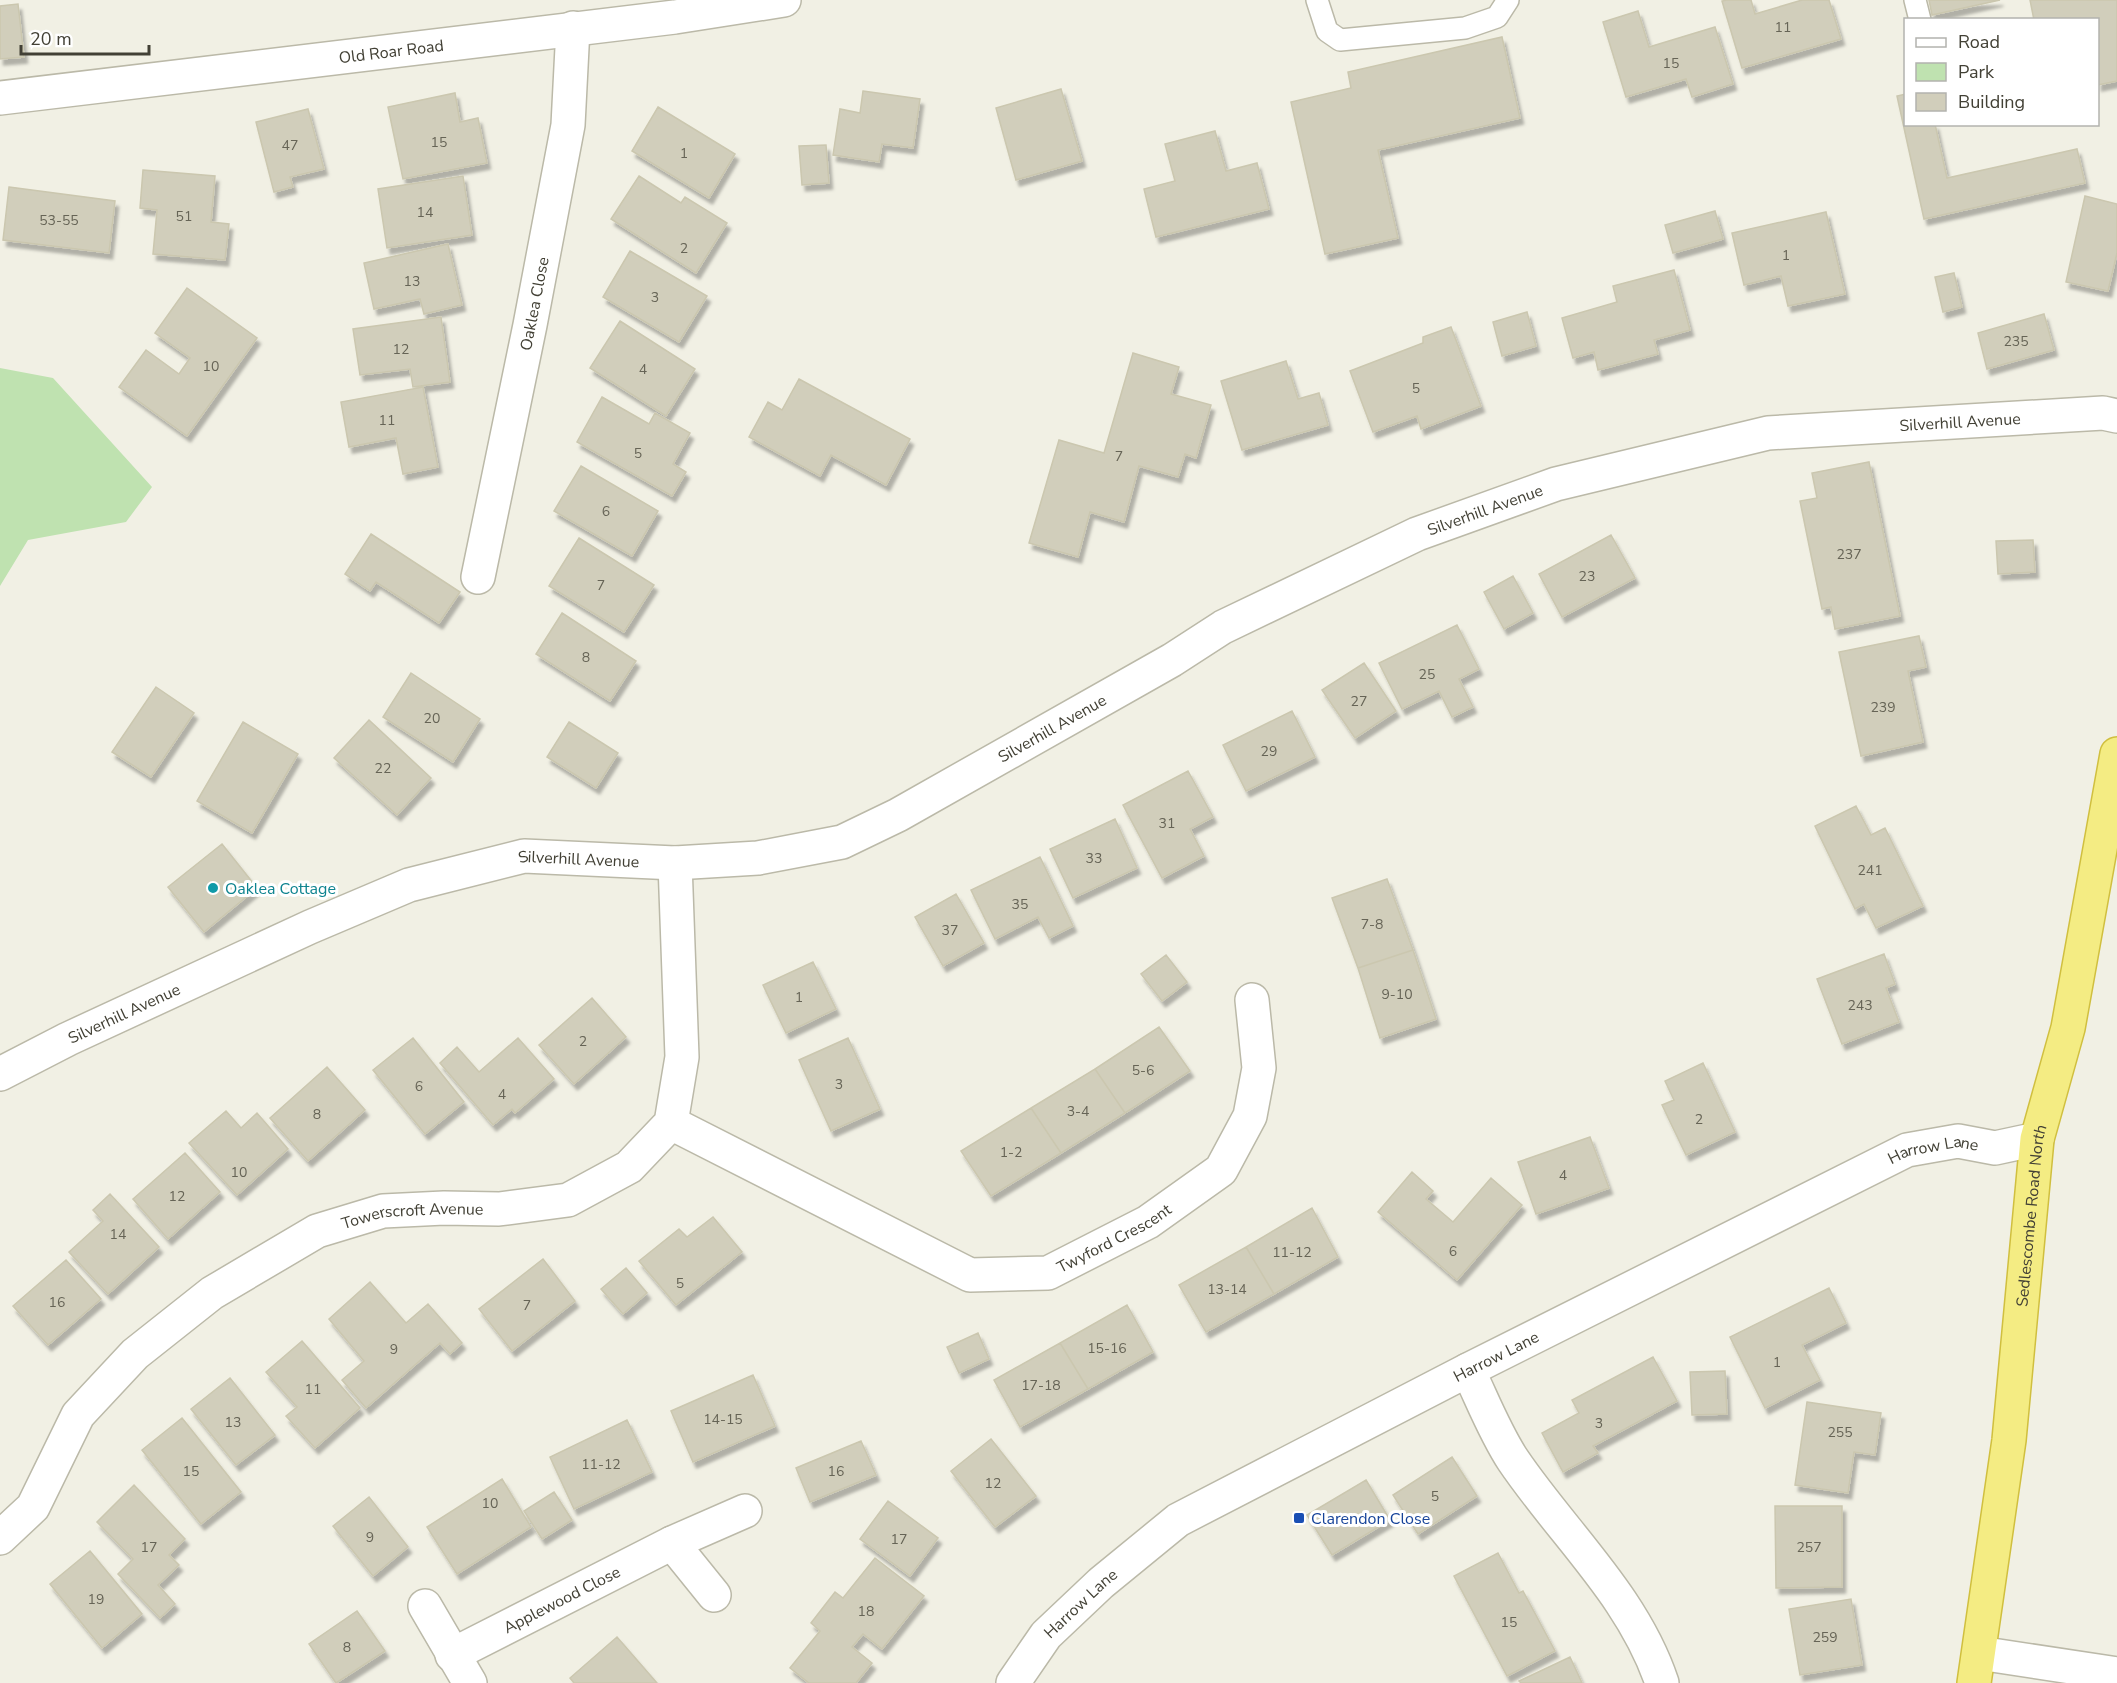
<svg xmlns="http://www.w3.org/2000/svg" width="2117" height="1683" font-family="'Nunito Sans',sans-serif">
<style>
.green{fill:#bfe2b0}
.building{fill:#d1cebb;stroke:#cbc7af;stroke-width:1.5;filter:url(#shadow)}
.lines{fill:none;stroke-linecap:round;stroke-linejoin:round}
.service-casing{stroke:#bbb9a8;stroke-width:24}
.minor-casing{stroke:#bbb9a8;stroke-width:36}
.tertiary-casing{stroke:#bbb9a8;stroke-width:36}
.trunk-casing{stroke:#d0bf3f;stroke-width:36}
.service{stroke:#fff;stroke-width:21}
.minor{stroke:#fff;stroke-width:33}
.tertiary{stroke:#fff;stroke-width:33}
.trunk{stroke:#f4ec83;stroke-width:33}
.culture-dot{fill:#0f9aa8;stroke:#fff;stroke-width:2}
.transit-dot{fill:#1a4fb4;stroke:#fff;stroke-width:2}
.labels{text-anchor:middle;stroke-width:6;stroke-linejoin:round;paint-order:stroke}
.number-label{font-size:14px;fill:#666456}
.street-label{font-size:16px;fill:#424035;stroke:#fff}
.culture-label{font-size:16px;fill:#0d838f;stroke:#fff;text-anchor:start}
.transit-label{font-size:16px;fill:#164399;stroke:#fff;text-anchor:start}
</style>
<defs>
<filter id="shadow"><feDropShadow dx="3.5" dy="6" stdDeviation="1.5" flood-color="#0004"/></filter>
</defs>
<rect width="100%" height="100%" fill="#f1f0e4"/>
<path class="green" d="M 0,368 L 53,378 L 152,487 L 126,522 L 28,540 L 0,586 Z"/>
<path class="building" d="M 1727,0 L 1751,0 L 1755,14 L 1802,0 L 1829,0 L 1841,39 L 1742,68 L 1722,1 Z
M 1929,0 L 2000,0 L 1932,15 Z
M 2030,0 L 2117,0 L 2117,81 L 2098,85 L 2098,20 L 2034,20 Z
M 18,4 L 24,57 L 0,59 L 0,6 Z
M 1638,11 L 1649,47 L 1715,27 L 1733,84 L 1692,97 L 1686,79 L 1626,97 L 1603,22 Z
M 1502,37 L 1520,118 L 1378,150 L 1398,238 L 1325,254 L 1291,102 L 1351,88 L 1348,72 Z
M 1061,89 L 1082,161 L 1016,180 L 996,108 Z
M 863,91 L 920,99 L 913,148 L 882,144 L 879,162 L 833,155 L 840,109 L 860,113 Z
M 455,93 L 460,122 L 478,118 L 487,163 L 403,179 L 388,107 Z
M 1906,94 L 1906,124 L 1935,124 L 1947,178 L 2077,149 L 2085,183 L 1924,219 L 1897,96 Z
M 658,107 L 735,154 L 709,198 L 632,151 Z
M 308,109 L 324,169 L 290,177 L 293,187 L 274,192 L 256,122 Z
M 1215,131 L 1226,171 L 1257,163 L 1269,209 L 1156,237 L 1144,189 L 1175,181 L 1165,144 Z
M 826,145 L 829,183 L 802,185 L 799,146 Z
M 143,170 L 215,176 L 211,222 L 229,224 L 225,260 L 153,254 L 157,210 L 140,208 Z
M 463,176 L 472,235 L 387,248 L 378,189 Z
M 639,176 L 681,203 L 685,197 L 727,223 L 696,273 L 611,219 Z
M 9,187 L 115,201 L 109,253 L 3,240 Z
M 2085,196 L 2117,204 L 2117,253 L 2108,291 L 2066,282 Z
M 1715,211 L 1723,239 L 1673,253 L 1665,225 Z
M 1826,212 L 1845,294 L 1788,306 L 1781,276 L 1744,285 L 1732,233 Z
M 448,244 L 462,305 L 424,314 L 420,299 L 374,309 L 364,263 Z
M 630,251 L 707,296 L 679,342 L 603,297 Z
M 1674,270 L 1690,330 L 1654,340 L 1658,354 L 1598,370 L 1594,352 L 1573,358 L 1562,318 L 1617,302 L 1613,286 Z
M 1954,273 L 1962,307 L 1943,312 L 1935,277 Z
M 187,288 L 257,338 L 187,436 L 119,387 L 146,350 L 179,374 L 190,358 L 155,333 Z
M 1527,312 L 1536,346 L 1502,356 L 1493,322 Z
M 2044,314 L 2054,350 L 1987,369 L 1978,333 Z
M 441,317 L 450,382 L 413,387 L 410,369 L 360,375 L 353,329 Z
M 620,321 L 695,369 L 666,416 L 590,368 Z
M 1451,327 L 1481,406 L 1421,429 L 1417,416 L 1373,432 L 1350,371 L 1423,343 L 1423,337 Z
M 1133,353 L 1179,367 L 1171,394 L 1211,405 L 1196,458 L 1185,454 L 1178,477 L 1139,466 L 1124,522 L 1090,512 L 1078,557 L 1029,543 L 1059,440 L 1104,453 Z
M 1286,361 L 1298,399 L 1319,393 L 1328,425 L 1242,450 L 1221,381 Z
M 799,379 L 910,439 L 886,485 L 831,455 L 820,476 L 749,437 L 768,402 L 782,410 Z
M 423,387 L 438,467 L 403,474 L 396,438 L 349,447 L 341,402 Z
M 602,397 L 649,424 L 655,413 L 690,433 L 673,464 L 686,472 L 672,496 L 577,442 Z
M 1869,462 L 1900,616 L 1835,629 L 1831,607 L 1822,609 L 1800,501 L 1817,498 L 1812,473 Z
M 581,466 L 658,511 L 632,556 L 554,511 Z
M 371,534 L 460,592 L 439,623 L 376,582 L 370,591 L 345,574 Z
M 1611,535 L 1635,578 L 1562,617 L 1539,574 Z
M 579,538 L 654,585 L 624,632 L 549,586 Z
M 2033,540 L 2035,572 L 1998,574 L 1996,541 Z
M 1513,576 L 1533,613 L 1504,629 L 1484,592 Z
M 562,613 L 636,661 L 610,701 L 536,654 Z
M 1457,625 L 1479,669 L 1459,679 L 1473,707 L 1452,717 L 1439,691 L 1402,709 L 1379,663 Z
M 1919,636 L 1926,667 L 1908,671 L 1923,742 L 1861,756 L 1839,652 Z
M 1364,663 L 1396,711 L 1355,738 L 1322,690 Z
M 411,673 L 480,719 L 453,762 L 383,717 Z
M 156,687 L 194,713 L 151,777 L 112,752 Z
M 1292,711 L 1315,757 L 1246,791 L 1223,745 Z
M 369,720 L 431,778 L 397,815 L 334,758 Z
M 243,722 L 298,754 L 252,833 L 197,801 Z
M 569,722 L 618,753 L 596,788 L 547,757 Z
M 1188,771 L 1213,817 L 1190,829 L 1204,856 L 1162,878 L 1123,805 Z
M 1856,806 L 1871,835 L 1885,828 L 1923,906 L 1876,928 L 1864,904 L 1855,909 L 1815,826 Z
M 1115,819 L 1137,868 L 1073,898 L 1050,849 Z
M 222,844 L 257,888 L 204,932 L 168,887 Z
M 1040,857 L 1073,926 L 1049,938 L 1038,917 L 995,939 L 971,890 Z
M 1387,879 L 1413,950 L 1358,968 L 1332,898 Z
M 956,894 L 984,943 L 943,966 L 915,917 Z
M 1413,950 L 1436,1019 L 1380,1038 L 1358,968 Z
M 1884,954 L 1895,984 L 1886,988 L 1899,1022 L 1842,1044 L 1817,979 Z
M 1166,955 L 1187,982 L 1162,1001 L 1141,974 Z
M 813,962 L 836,1009 L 786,1033 L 763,985 Z
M 592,998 L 626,1037 L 574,1084 L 539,1045 Z
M 1159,1027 L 1190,1071 L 1125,1113 L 1095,1069 Z
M 413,1038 L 464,1102 L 425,1134 L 373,1070 Z
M 518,1038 L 554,1079 L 515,1113 L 512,1109 L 493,1125 L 440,1063 L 457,1047 L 479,1072 Z
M 848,1038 L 880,1109 L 831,1131 L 799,1060 Z
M 1703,1063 L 1735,1132 L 1686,1155 L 1662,1105 L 1674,1100 L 1665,1081 Z
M 327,1067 L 365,1110 L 308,1161 L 270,1118 Z
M 1095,1069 L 1125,1113 L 1061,1153 L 1031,1108 Z
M 1031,1108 L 1061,1153 L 991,1196 L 961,1151 Z
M 226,1111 L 241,1128 L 257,1113 L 288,1149 L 237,1195 L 189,1143 Z
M 1590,1137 L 1609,1188 L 1536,1214 L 1518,1162 Z
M 185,1153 L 220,1192 L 168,1239 L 133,1199 Z
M 1412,1172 L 1433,1191 L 1426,1199 L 1453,1222 L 1491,1178 L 1522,1205 L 1457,1280 L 1378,1212 Z
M 110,1194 L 159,1247 L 108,1294 L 69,1252 L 103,1221 L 93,1210 Z
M 1312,1208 L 1338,1257 L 1274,1294 L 1246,1247 Z
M 713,1217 L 742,1252 L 676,1305 L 639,1261 L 679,1229 L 687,1237 Z
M 1246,1247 L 1274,1294 L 1206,1332 L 1179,1285 Z
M 543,1259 L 575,1301 L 512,1351 L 479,1309 Z
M 66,1260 L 101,1299 L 48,1345 L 13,1306 Z
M 626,1268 L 647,1293 L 623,1314 L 601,1289 Z
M 370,1282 L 406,1323 L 428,1304 L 462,1343 L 450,1354 L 440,1343 L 366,1408 L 342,1380 L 364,1361 L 329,1319 Z
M 1829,1288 L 1846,1323 L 1802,1345 L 1820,1380 L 1765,1408 L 1730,1337 Z
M 1127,1305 L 1153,1352 L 1088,1389 L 1060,1343 Z
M 978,1333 L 989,1359 L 959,1373 L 947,1347 Z
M 302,1341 L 360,1408 L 315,1448 L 286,1416 L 297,1407 L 266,1372 Z
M 1060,1343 L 1088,1389 L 1020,1427 L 994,1380 Z
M 1653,1357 L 1677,1401 L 1593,1446 L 1598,1453 L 1563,1472 L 1542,1433 L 1579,1413 L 1572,1400 Z
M 1725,1371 L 1727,1414 L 1692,1415 L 1690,1372 Z
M 753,1375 L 775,1426 L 693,1462 L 671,1411 Z
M 230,1378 L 275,1435 L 236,1465 L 191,1409 Z
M 1807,1402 L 1881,1413 L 1875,1455 L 1854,1452 L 1848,1493 L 1795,1485 Z
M 182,1418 L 241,1492 L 201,1524 L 142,1450 Z
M 627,1420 L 652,1472 L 574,1509 L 550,1457 Z
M 991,1439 L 1036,1496 L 995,1527 L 951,1471 Z
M 861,1441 L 876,1475 L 810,1502 L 796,1468 Z
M 1452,1457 L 1477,1496 L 1418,1534 L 1393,1495 Z
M 502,1479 L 531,1527 L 457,1574 L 427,1527 Z
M 1366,1480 L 1390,1520 L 1332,1555 L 1307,1515 Z
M 134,1485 L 185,1539 L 169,1555 L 179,1565 L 158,1585 L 175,1604 L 160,1618 L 118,1574 L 133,1559 L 97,1522 Z
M 554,1492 L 572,1520 L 542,1539 L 524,1511 Z
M 369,1497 L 408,1547 L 373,1576 L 333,1526 Z
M 888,1501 L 938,1538 L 910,1576 L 860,1539 Z
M 1775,1506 L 1842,1506 L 1842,1587 L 1776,1588 Z
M 90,1551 L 142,1614 L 102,1648 L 50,1584 Z
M 1498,1553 L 1519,1593 L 1523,1591 L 1555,1651 L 1507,1676 L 1454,1576 Z
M 875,1558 L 924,1596 L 882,1649 L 863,1634 L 852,1647 L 872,1663 L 856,1683 L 809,1683 L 790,1668 L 820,1631 L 811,1623 L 835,1592 L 843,1598 Z
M 1851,1599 L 1862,1665 L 1800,1675 L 1789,1609 Z
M 357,1611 L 385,1651 L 336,1683 L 309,1644 Z
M 617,1637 L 657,1683 L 574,1683 L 570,1678 Z
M 1570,1657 L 1582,1683 L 1521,1683 L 1519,1681 Z"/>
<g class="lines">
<g class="service-casing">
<path id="service" d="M 1317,0 L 1327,31 L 1340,40 L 1465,28 L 1497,17 L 1508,0
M 1915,0 L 1920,20"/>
</g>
<g class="minor-casing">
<g id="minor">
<path id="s1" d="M 0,98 L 675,17 L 784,0"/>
<path id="s2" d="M 478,577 L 530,325 L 568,125 L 573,28"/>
<path id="s3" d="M 0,1074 L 68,1039 L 310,927 L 409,885 L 524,856 L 675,863 L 758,858 L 842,842 L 898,815 L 1172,660 L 1223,627 L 1417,534 L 1556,484 L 1768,433 L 2103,413 L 2117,416"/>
<path id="s4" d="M 671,1123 L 970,1275 L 1048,1273 L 1148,1222 L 1221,1170 L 1250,1116 L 1259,1068 L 1252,1000"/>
<path d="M 1468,1370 C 1482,1399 1495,1433 1513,1460 C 1563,1534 1633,1596 1662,1683"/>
<path id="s5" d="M 0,1538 L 33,1507 L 78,1415 L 135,1354 L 212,1293 L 317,1231 L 383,1211 L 444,1208 L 499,1209 L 568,1200 L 629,1167 L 671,1123 L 682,1057 L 675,863"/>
<path d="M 672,1543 L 714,1595"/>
<path d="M 425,1606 L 470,1683"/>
<path d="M 1979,1653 L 2117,1674"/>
<path id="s6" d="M 452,1655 L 672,1543 L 745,1511"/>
</g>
</g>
<g class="tertiary-casing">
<g id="tertiary">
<path id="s7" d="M 1013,1683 L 1046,1635 L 1101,1583 L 1178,1520 L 1468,1370 L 1907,1150 L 1958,1141 L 1995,1148 L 2037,1139"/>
</g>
</g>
<g class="trunk-casing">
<g id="trunk">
<path id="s8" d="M 1974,1683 L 2009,1440 L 2037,1139 L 2068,1028 L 2117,754"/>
</g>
</g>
<use href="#service" class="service"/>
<use href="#minor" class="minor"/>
<use href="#tertiary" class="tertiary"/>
<use href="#trunk" class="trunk"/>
</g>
<circle class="culture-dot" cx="213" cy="888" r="6"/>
<rect class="transit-dot" x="1293" y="1512" width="12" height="12" rx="3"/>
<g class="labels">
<g class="number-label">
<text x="1783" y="32">11</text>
<text x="1671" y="68">15</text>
<text x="439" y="147">15</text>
<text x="290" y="150">47</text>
<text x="684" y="158">1</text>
<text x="425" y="217">14</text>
<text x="184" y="221">51</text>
<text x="59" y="225">53-55</text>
<text x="684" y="253">2</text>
<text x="1786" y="260">1</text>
<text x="412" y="286">13</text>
<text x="655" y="302">3</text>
<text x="2016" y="346">235</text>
<text x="401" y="354">12</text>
<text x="211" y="371">10</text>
<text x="643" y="374">4</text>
<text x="1416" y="393">5</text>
<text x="387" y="425">11</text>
<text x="638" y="458">5</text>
<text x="1119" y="461">7</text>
<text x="606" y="516">6</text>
<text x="1849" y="559">237</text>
<text x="1587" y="581">23</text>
<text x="601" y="590">7</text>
<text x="586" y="662">8</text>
<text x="1427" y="679">25</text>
<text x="1359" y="706">27</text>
<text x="1883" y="712">239</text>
<text x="432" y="723">20</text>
<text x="1269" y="756">29</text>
<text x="383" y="773">22</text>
<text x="1167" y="828">31</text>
<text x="1094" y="863">33</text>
<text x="1870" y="875">241</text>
<text x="1020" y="909">35</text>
<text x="1372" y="929">7-8</text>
<text x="950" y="935">37</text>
<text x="1397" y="999">9-10</text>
<text x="799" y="1002">1</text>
<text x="1860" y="1010">243</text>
<text x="583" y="1046">2</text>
<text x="1143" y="1075">5-6</text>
<text x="839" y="1089">3</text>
<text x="419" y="1091">6</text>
<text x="502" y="1099">4</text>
<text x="1078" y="1116">3-4</text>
<text x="317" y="1119">8</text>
<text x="1699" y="1124">2</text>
<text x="1011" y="1157">1-2</text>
<text x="239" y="1177">10</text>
<text x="1563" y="1180">4</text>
<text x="177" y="1201">12</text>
<text x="118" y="1239">14</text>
<text x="1453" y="1256">6</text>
<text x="1292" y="1257">11-12</text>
<text x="680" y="1288">5</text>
<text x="1227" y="1294">13-14</text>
<text x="57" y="1307">16</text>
<text x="527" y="1310">7</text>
<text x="1107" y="1353">15-16</text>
<text x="394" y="1354">9</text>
<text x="1777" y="1367">1</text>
<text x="1041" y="1390">17-18</text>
<text x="313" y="1394">11</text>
<text x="723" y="1424">14-15</text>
<text x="233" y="1427">13</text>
<text x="1599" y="1428">3</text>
<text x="1840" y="1437">255</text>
<text x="601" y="1469">11-12</text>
<text x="191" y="1476">15</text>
<text x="836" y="1476">16</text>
<text x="993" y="1488">12</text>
<text x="1435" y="1501">5</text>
<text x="490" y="1508">10</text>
<text x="370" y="1542">9</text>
<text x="899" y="1544">17</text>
<text x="149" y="1552">17</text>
<text x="1809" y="1552">257</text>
<text x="96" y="1604">19</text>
<text x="866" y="1616">18</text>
<text x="1509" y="1627">15</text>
<text x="1825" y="1642">259</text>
<text x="347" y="1652">8</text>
</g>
<g class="street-label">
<text dy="6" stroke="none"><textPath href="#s1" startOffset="394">Old Roar Road</textPath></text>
<text dy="6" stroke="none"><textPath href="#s2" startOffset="279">Oaklea Close</textPath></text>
<text dy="6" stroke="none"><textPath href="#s3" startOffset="2100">Silverhill Avenue</textPath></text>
<text dy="6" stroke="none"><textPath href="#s3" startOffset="1614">Silverhill Avenue</textPath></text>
<text dy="6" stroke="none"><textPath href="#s3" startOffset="1128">Silverhill Avenue</textPath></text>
<text dy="6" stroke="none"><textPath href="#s3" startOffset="624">Silverhill Avenue</textPath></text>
<text dy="6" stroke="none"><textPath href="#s3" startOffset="138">Silverhill Avenue</textPath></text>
<text dy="6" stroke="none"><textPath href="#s7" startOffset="1077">Harrow Lane</textPath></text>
<text dy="6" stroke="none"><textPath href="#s8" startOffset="471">Sedlescombe Road North</textPath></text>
<text dy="6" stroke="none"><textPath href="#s5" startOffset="549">Towerscroft Avenue</textPath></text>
<text dy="6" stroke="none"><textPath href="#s4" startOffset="488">Twyford Crescent</textPath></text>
<text dy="6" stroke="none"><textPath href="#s7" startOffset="591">Harrow Lane</textPath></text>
<text dy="6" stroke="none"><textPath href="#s6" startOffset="123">Applewood Close</textPath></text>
<text dy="6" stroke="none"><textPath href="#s7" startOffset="105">Harrow Lane</textPath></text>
</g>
<g class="culture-label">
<text x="225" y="894">Oaklea Cottage</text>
</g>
<g class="transit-label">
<text x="1311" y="1524">Clarendon Close</text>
</g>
</g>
<rect x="1904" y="18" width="195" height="108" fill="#ffffff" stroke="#b3b3ae" stroke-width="1.5"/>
<rect x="1916" y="38" width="30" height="9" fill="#ffffff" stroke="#b3b3ae" stroke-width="1.5"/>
<text x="1958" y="48" font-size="18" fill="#424035">Road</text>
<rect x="1916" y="63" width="30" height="18" fill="#bfe2b0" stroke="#b3b3ae" stroke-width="1.5"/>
<text x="1958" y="78" font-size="18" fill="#424035">Park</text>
<rect x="1916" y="93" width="30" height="18" fill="#d1cebb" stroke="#b3b3ae" stroke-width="1.5"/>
<text x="1958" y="108" font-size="18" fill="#424035">Building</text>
<path d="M21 45v9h128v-9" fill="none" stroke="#424035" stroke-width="3"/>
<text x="30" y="45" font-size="18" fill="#424035" stroke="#ffffff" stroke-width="4.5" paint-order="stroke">20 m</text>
</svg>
